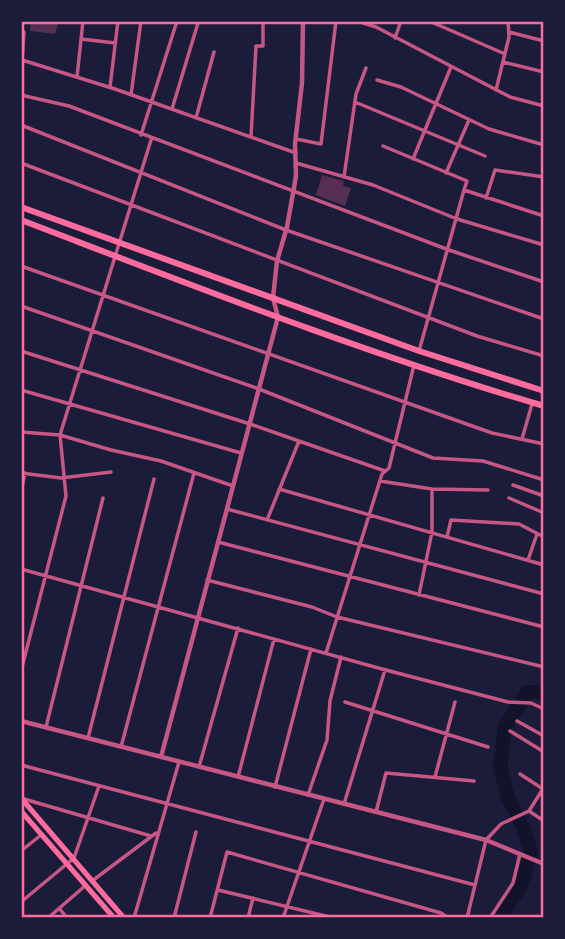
<svg xmlns="http://www.w3.org/2000/svg" width="565" height="939" font-family="'IBM Plex Sans',sans-serif">
<style>
.lines{fill:none;stroke-linecap:round;stroke-linejoin:round}
.river{stroke:#12122b;stroke-width:14}
.building{fill:#542f53}
.minor{stroke:#c65784;stroke-width:3.5}
.tertiary{stroke:#c65784;stroke-width:4.5}
.secondary{stroke:#ff6b9d;stroke-width:5}
.primary{stroke:#ff6b9d;stroke-width:6}
.neatline{fill:none;stroke:#ff6b9d;stroke-width:2.5}
</style>
<rect width="100%" height="100%" fill="#1b1b3a"/>
<g class="lines">
<path class="river" d="M 499,918 L 522,884 L 531,851 L 521,822 L 508,798 L 500,766 L 505,727 L 527,692 L 544,692"/>
</g>
<path class="building" d="M 31,21 L 59,21 L 55,34 L 30,31 Z
M 322,175 L 344,181 L 343,186 L 351,188 L 345,206 L 316,195 Z"/>
<g class="lines">
<path class="minor" d="M 357,21 L 376,27 L 510,97 L 544,106
M 429,21 L 505,54
M 21,32 L 24,32 L 21,76
M 509,32 L 544,41
M 395,38 L 401,21
M 81,39 L 115,43
M 22,60 L 115,89 L 296,153
M 503,62 L 544,72
M 77,77 L 83,21
M 377,80 L 401,87 L 489,129 L 544,145
M 110,87 L 118,21
M 496,90 L 509,37 L 508,21
M 21,95 L 69,106 L 449,250 L 544,282
M 131,95 L 141,21
M 355,102 L 485,156
M 172,109 L 198,23
M 196,118 L 214,52
M 21,125 L 286,230 L 544,319
M 141,135 L 177,21
M 251,137 L 256,46 L 263,46 L 263,21
M 296,139 L 321,144 L 336,21
M 383,146 L 467,181 L 464,190
M 413,159 L 451,67
M 21,163 L 477,336 L 544,356
M 296,163 L 373,185 L 457,219 L 544,245
M 446,173 L 469,120
M 344,177 L 356,94 L 366,68
M 486,198 L 495,170 L 544,177
M 21,266 L 492,433 L 544,444
M 21,306 L 259,389 L 433,458 L 483,461 L 544,480
M 21,351 L 250,424 L 385,471
M 419,351 L 464,190 L 544,216
M 21,390 L 241,453
M 21,432 L 60,435 L 111,450 L 161,461 L 233,486
M 522,439 L 532,404
M 21,473 L 61,478 L 111,472
M 380,481 L 432,489 L 488,490
M 513,485 L 544,496
M 279,489 L 544,565
M 21,492 L 25,473
M 509,498 L 544,513
M 227,509 L 544,594
M 267,520 L 299,441
M 447,537 L 451,520 L 519,524 L 544,537
M 218,542 L 544,627
M 528,560 L 537,534
M 21,569 L 382,669 L 508,702 L 531,703 L 544,709
M 207,580 L 312,607 L 337,617 L 544,667
M 419,595 L 432,532 L 432,490
M 326,653 L 382,474 L 389,468 L 414,365
M 21,671 L 66,496 L 60,435 L 151,140
M 345,702 L 488,747
M 517,721 L 544,736
M 46,727 L 103,498
M 510,731 L 544,752
M 88,738 L 154,479
M 121,747 L 194,473
M 21,765 L 475,885
M 199,767 L 238,628
M 520,774 L 543,789
M 238,777 L 274,639
M 435,777 L 455,702
M 275,787 L 311,649
M 544,787 L 529,811 L 544,821
M 308,795 L 327,740 L 330,701 L 341,657
M 24,799 L 151,836
M 344,804 L 385,670
M 376,812 L 386,773 L 474,781
M 21,851 L 41,835
M 92,881 L 156,833
M 218,890 L 334,918
M 21,902 L 74,858 L 99,786
M 59,908 L 67,918
M 48,918 L 86,885
M 134,918 L 179,762
M 174,918 L 196,832
M 210,918 L 227,852 L 441,913 L 448,918
M 248,918 L 253,898
M 283,918 L 324,799
M 467,918 L 486,840 L 501,824 L 529,811
M 490,918 L 513,883 L 520,854"/>
<path class="tertiary" d="M 21,721 L 486,840 L 544,864
M 161,757 L 278,317 L 273,298 L 277,261 L 287,227 L 296,176 L 295,144 L 302,83 L 303,21"/>
<path class="secondary" d="M 21,798 L 124,918
M 21,811 L 114,918"/>
<path class="primary" d="M 21,207 L 419,351 L 544,391
M 21,220 C 194,286 366,354 544,406"/>
</g>
<rect width="565" height="939" fill="none" stroke="#1b1b3a" stroke-width="46"/>
<rect x="23" y="23" width="519" height="893" class="neatline"/>
</svg>
